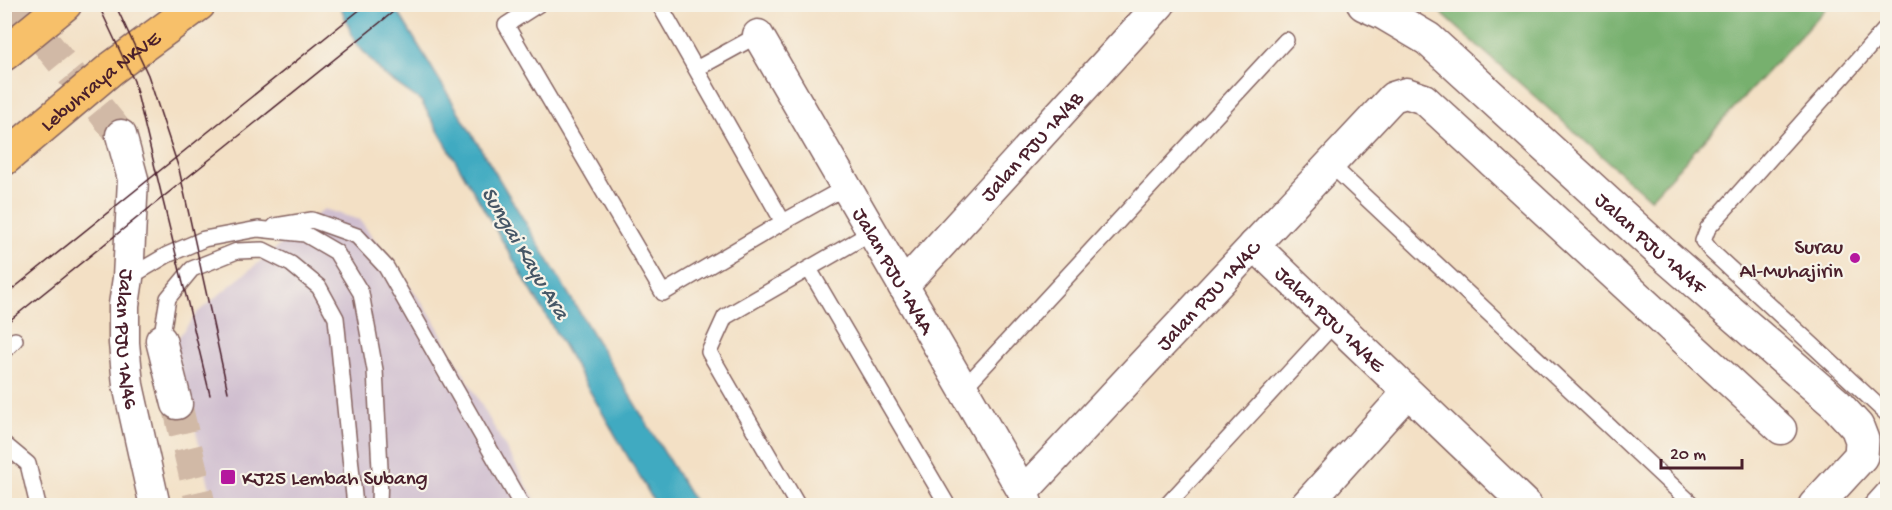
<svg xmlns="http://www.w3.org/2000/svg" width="1892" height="510" font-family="'Gochi Hand',sans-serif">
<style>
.industrial{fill:#cfbdcf}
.forest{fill:#77b06e;stroke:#60684c;stroke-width:1.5}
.water{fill:#41aac1;stroke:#466476;stroke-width:1.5}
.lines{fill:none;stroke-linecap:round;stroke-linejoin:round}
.minor-tunnel{stroke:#d1b9a6;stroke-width:30;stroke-dasharray:30 15;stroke-linecap:butt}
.service-casing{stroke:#856361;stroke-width:18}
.minor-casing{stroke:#856361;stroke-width:33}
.tertiary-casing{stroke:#856361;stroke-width:36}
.motorway-casing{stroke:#856361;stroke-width:36}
.service{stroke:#fff;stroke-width:15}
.minor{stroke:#fff;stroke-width:30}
.tertiary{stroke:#fff;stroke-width:33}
.motorway{stroke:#f7c06b;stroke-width:33}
.tram{stroke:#4a1f2b;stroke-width:1.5}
.poi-dot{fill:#b5179e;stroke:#f7f3e8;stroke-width:2}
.labels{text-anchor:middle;stroke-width:4.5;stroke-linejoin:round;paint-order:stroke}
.street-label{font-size:21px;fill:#4a1f2b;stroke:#f7f3e8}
.poi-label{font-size:21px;fill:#4a1f2b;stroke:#f7f3e8;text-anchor:end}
.water-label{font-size:22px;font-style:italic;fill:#465767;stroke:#f7f3e8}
</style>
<rect width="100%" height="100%" fill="#f7f3e8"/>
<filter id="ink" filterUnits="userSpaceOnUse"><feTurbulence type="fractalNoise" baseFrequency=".0167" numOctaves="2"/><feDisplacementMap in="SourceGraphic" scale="12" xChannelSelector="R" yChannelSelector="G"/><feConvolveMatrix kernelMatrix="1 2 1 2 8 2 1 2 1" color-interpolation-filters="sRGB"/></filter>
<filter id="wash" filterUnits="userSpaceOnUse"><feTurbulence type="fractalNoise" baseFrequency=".008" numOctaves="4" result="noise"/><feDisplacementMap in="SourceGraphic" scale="24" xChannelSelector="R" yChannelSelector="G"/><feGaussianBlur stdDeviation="1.35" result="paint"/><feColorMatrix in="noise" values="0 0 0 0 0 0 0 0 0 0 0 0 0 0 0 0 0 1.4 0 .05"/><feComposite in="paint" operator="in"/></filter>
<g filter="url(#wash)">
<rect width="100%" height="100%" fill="#f3e0c5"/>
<path class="industrial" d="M 324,209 L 360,220 L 429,312 L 538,505 L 214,505 L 174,343 L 198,312 Z"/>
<path class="forest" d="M 1432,5 L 1829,5 L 1650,199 Z"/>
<path class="water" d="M 340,5 L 394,5 L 696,505 L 656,505 L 421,101 L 384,75 L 355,42 Z"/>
</g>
<g filter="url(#ink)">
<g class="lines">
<path class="minor-tunnel" d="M 14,4 L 121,135
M 177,404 L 201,506"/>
<g class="service-casing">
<path id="service" d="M 539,4 L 506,25 L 663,293 L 783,222 L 846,187
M 659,4 L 783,222
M 1888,26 L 1708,228 L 1703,241 L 1711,251 L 1888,415
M 696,69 L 758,35
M 1330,164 L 1694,506
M 275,226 L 312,220 L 357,236 L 386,267 L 522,506
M 809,269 L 948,506
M 128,278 L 167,255 L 204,239 L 258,229 L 305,234 L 336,252 L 361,293 L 375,370 L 380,469 L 379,506
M 161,340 L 168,298 L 192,269 L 237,251 L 263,250 L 291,264 L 319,287 L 336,318 L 355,506
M 4,351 L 15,340
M 963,389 L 1286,40
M 4,444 L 28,464 L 38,506
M 798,506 L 709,352 L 725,317 L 872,232
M 1166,506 L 1334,324
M 1870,506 L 1888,486"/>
</g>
<g class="minor-casing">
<g id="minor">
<path id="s1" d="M 758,35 L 1023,492 L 1028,506"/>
<path id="s2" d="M 121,135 L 133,179 L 128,278 L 124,305 L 124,343 L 128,385 L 155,506"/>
<path id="s3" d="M 1254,245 L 1527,506"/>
<path id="s4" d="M 903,286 L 1160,4"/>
<path d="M 161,340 L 177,404"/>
<path id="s5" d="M 1023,492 L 1393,97 L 1406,93 L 1424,99 L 1781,429"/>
<path d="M 1305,506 L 1407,393"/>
</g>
</g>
<g class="tertiary-casing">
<g id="tertiary">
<path id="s6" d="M 1364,4 L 1384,13 L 1428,39 L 1660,251 L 1835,403 L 1857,427 L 1862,440 L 1861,456 L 1815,506"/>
</g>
</g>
<g class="motorway-casing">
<g id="motorway">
<path d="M 4,54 L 65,4"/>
<path id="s7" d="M 4,159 L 112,68 L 199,4"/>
</g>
</g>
<use href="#service" class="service"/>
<use href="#minor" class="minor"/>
<use href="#tertiary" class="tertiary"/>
<use href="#motorway" class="motorway"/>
<path class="tram" d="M 98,4 L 134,81 L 210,395
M 115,4 L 148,75 L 179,169 L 228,392
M 4,296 L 367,4
M 4,325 L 403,4"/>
</g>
</g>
<g class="poi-dot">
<circle cx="1855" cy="258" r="6"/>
<rect x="220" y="469" width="16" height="16" rx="3"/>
</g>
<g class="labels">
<g class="street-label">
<text dy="7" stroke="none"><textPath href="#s7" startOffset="124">Lebuhraya NKVE</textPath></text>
<text dy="7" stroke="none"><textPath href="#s4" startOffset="190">Jalan PJU 1A/4B</textPath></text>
<text dy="7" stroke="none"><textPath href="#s6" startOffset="375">Jalan PJU 1A/4F</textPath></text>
<text dy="7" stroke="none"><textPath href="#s1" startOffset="272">Jalan PJU 1A/4A</textPath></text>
<text dy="7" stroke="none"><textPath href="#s5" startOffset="270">Jalan PJU 1A/4C</textPath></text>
<text dy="7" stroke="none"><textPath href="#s3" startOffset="106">Jalan PJU 1A/4E</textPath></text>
<text dy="7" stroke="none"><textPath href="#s2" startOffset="206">Jalan PJU 1A/46</textPath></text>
</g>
<g class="poi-label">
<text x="1843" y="253">Surau<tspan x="1843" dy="24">Al-Muhajirin</tspan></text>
<text x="242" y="484" text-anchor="start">KJ25 Lembah Subang</text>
</g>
<g class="water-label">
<text transform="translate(527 252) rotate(59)" y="8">Sungai Kayu Ara</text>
</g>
</g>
<rect width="1892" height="510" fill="none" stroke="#f7f3e8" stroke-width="24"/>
<path d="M1661 459v9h81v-9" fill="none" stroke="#4a1f2b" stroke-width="3"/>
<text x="1670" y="459" font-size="18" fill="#4a1f2b" stroke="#f7f3e8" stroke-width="4.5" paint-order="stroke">20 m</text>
</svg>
